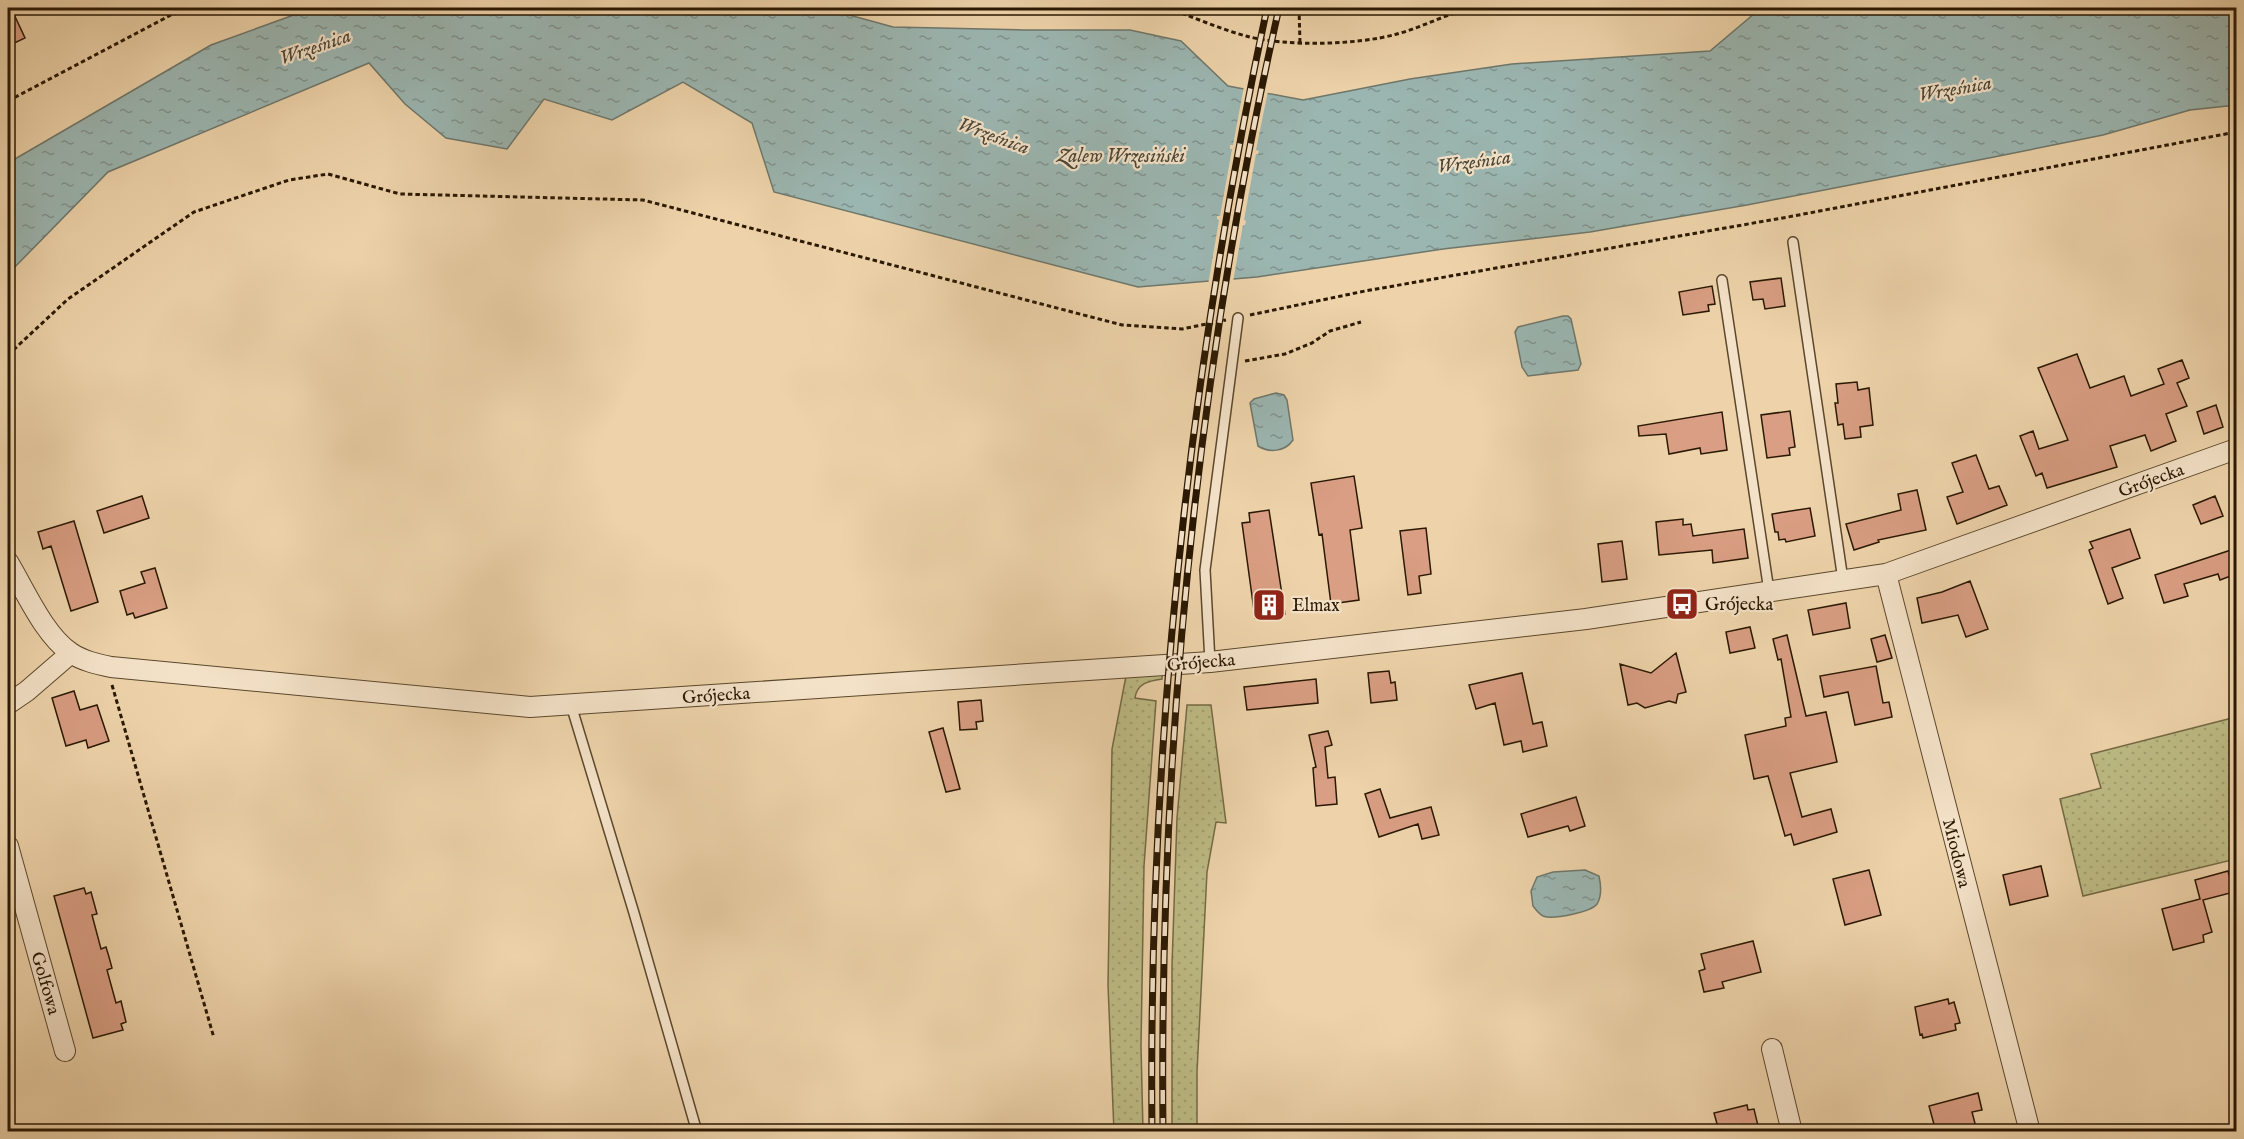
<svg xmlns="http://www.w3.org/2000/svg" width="2244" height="1139" font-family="'IM FELL English',serif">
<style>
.grass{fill:url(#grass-dots);stroke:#746a44;stroke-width:1.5}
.water{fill:url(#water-ripples);stroke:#6e776b;stroke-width:1.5}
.pier{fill:#eed3aa}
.building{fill:#d99e83;stroke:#2a1802;stroke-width:1.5}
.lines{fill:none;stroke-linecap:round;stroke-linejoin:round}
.lane-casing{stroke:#5b472c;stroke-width:12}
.street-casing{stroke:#5b472c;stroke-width:22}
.path{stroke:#2a1802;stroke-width:3;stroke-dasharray:4.5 3;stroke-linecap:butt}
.lane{stroke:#f4e2c8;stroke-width:9}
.street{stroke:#f4e2c8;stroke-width:20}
.rail-casing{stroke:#2a1802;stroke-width:7}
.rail{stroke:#f4e2c8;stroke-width:4.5;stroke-dasharray:14;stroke-linecap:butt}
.labels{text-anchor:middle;stroke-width:4.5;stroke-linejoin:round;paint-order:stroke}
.street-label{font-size:18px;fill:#2a1802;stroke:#f4e2c8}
.poi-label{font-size:18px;fill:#2a1802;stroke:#f4e2c8;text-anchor:start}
.water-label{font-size:20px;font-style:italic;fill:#4c4737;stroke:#f4e2c8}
</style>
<defs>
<pattern id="grass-dots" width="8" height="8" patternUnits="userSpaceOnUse" patternTransform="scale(1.5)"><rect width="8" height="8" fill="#bdbb85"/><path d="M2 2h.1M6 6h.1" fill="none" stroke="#a3a071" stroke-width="1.8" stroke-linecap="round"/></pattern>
<pattern id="water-ripples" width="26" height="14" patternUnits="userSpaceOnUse" patternTransform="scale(1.5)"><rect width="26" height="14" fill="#9bb6b1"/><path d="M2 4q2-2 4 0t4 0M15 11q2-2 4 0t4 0" fill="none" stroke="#7f938e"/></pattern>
</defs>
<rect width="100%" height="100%" fill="#eed3aa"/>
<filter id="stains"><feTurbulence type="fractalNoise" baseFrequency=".00333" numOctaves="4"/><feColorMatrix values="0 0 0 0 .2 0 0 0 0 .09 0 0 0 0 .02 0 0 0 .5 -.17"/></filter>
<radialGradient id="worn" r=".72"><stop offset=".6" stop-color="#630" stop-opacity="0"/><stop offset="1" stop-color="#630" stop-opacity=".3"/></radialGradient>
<path class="grass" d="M 1162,673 L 1162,679 C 1149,681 1137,683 1135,698 L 1156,701 L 1144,866 L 1141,1046 L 1143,1131 L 1114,1132 L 1108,985 L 1112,749 L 1126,676 Z
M 1187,705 L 1211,705 L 1226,823 L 1216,822 L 1207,872 L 1197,1072 L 1197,1131 L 1172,1132 L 1172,965 L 1177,818 Z
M 2236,717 L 2236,859 L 2083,896 L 2060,799 L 2101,788 L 2091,754 Z"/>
<path class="water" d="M 313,8 L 824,8 L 893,27 L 1024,30 L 1130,30 L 1181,41 L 1228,86 L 1303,100 L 1410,79 L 1512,64 L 1710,51 L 1761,8 L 2236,8 L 2236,105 L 2190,110 L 2103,135 L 1994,157 L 1747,205 L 1590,232 L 1443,249 L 1257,277 L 1138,287 L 774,192 L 752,123 L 683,82 L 612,120 L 544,99 L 507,149 L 446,138 L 405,104 L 369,63 L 108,172 L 8,274 L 8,163 L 211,45 Z
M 1563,316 L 1568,316 L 1571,319 L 1581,364 L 1578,370 L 1528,376 L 1522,367 L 1515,332 L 1518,327 Z
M 1276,393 L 1284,395 L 1287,400 L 1293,440 C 1285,452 1269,453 1258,446 L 1250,403 L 1254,399 Z
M 1585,870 L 1599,876 C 1601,885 1602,896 1597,904 C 1591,912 1553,920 1543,916 C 1539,914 1536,910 1533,906 L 1531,891 L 1537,877 L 1553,872 Z"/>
<path class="pier" d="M 1244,86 L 1268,91 L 1256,150 L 1259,151 L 1258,154 L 1256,154 L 1244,220 L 1246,221 L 1245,225 L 1243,225 L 1233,282 L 1208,285 L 1219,220 L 1217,219 L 1217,216 L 1220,216 L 1232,149 L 1230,149 L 1230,145 L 1233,145 Z"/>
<path class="building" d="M 8,8 L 11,8 L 25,38 L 8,46 Z
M 1781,278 L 1785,306 L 1765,309 L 1763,299 L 1753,300 L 1750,282 Z
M 1712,286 L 1715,304 L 1708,305 L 1709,311 L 1683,315 L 1679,292 Z
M 2077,354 L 2090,388 L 2124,376 L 2131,396 L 2164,384 L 2158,369 L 2182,360 L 2189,378 L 2177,383 L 2187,406 L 2166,414 L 2176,441 L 2151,451 L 2145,435 L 2110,446 L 2117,467 L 2047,488 L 2042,473 L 2036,476 L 2020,436 L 2033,431 L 2039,449 L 2068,440 L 2038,368 Z
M 1857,382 L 1858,390 L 1869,388 L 1873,425 L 1860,427 L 1861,437 L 1845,439 L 1843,424 L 1838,425 L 1835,403 L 1838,403 L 1836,384 Z
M 2216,405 L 2223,427 L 2204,434 L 2197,412 Z
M 1790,411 L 1795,447 L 1789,448 L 1790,455 L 1767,458 L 1761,415 Z
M 1722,412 L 1727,450 L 1701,454 L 1700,448 L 1669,454 L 1666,434 L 1639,436 L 1638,426 Z
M 1976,455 L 1989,489 L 1999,486 L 2007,505 L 1957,524 L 1947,497 L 1963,492 L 1952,463 Z
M 1354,476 L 1362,528 L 1350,530 L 1359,600 L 1331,604 L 1322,534 L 1319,535 L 1311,483 Z
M 1917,490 L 1926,530 L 1878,540 L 1879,542 L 1854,550 L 1846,524 L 1901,510 L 1898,494 Z
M 142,496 L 149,518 L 104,533 L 97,511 Z
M 2215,496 L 2223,516 L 2201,524 L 2193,505 Z
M 1810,508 L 1815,536 L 1786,542 L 1785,539 L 1779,540 L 1778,532 L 1775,532 L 1772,514 Z
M 1269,510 L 1285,614 L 1255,618 L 1242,523 L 1250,522 L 1249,513 Z
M 1683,519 L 1683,525 L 1691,524 L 1693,536 L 1744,529 L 1748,558 L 1713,563 L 1712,550 L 1659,555 L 1656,522 Z
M 74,521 L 98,602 L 71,611 L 51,546 L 43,549 L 38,532 Z
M 1426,528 L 1431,574 L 1419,576 L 1421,593 L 1408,595 L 1400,531 Z
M 2130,529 L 2140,558 L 2112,568 L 2123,598 L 2108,604 L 2089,550 L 2093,548 L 2090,542 Z
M 1622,541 L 1627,579 L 1602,582 L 1598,544 Z
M 2234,549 L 2236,558 L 2236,574 L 2220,580 L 2218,574 L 2184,584 L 2188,596 L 2164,603 L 2155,575 Z
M 155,568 L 167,608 L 135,618 L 133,613 L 127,615 L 120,591 L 145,583 L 141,572 Z
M 1970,581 L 1988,629 L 1966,637 L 1958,615 L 1922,623 L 1917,598 L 1942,592 Z
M 1846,603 L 1850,628 L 1813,635 L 1808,610 Z
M 1750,627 L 1755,648 L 1730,653 L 1726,632 Z
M 1787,635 L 1806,716 L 1826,712 L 1837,762 L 1790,773 L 1802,817 L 1831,809 L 1837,832 L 1794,845 L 1791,834 L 1785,836 L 1768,776 L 1754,779 L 1745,735 L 1786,726 L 1785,718 L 1791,717 L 1781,659 L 1778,660 L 1773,639 Z
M 1885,635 L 1892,658 L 1877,662 L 1871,639 Z
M 1676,653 L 1686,692 L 1678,694 L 1676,703 L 1669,701 L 1645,708 L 1637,703 L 1628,705 L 1620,664 L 1651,673 Z
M 1876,666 L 1883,703 L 1889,702 L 1892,717 L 1855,725 L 1848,692 L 1824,697 L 1820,676 Z
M 1389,671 L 1391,683 L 1395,682 L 1397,700 L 1371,703 L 1368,673 Z
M 1522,673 L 1533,724 L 1542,722 L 1547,746 L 1523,752 L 1521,741 L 1504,745 L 1495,703 L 1476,709 L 1469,685 Z
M 1316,679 L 1318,703 L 1247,710 L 1244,687 Z
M 74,691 L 80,710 L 97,705 L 109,741 L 88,748 L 86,740 L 66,746 L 52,698 Z
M 981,700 L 983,721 L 976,722 L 977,729 L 960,730 L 958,702 Z
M 943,728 L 960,789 L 946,792 L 929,732 Z
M 1328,731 L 1332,745 L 1325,747 L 1328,778 L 1335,777 L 1337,804 L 1316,806 L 1313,768 L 1316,767 L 1309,735 Z
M 1380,789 L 1390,818 L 1431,807 L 1439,835 L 1422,839 L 1418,824 L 1379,837 L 1365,794 Z
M 1576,797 L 1585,826 L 1570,831 L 1568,826 L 1528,837 L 1521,814 Z
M 2041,866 L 2048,896 L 2010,905 L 2003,875 Z
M 1869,870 L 1881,915 L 1845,925 L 1833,879 Z
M 2228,871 L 2234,892 L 2203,900 L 2212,932 L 2203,935 L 2204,942 L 2173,950 L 2162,909 L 2200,899 L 2195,880 Z
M 84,888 L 86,894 L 91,892 L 97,914 L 92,915 L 101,949 L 106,947 L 109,957 L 112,968 L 107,970 L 116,1003 L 121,1001 L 126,1022 L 121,1024 L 123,1030 L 93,1038 L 54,896 Z
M 1753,941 L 1761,972 L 1722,982 L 1724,988 L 1704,992 L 1699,971 L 1705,969 L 1701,954 Z
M 1948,999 L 1949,1004 L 1954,1002 L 1960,1023 L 1955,1024 L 1956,1030 L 1923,1038 L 1922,1034 L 1920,1035 L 1915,1007 Z
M 1978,1093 L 1982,1110 L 1972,1112 L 1977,1131 L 1950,1131 L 1949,1125 L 1935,1128 L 1929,1106 Z
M 1747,1105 L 1748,1110 L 1754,1109 L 1759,1130 L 1719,1131 L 1714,1113 Z"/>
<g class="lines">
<g class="lane-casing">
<path id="lane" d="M 1793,242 L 1843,580
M 1722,280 L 1769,591
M 1210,662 L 1205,570 L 1238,318
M 571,705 L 634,913 L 697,1132"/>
</g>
<g class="street-casing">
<path id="street" d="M 8,562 C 25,590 44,635 71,653 C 83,661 97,664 111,667 L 530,707 L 1210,662 L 1586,619 L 1886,574 L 2236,449
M 1886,574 L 2030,1132
M 8,704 L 27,691 L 71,653
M 8,846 L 65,1051
M 1772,1049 L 1792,1132"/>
</g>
<path class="path" d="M 1168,8 C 1193,17 1220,29 1246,36 C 1286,47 1358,45 1397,34 C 1423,27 1446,14 1471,8
M 1299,8 L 1300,43
M 8,101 L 171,15 L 192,8
M 1250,315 L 1365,291 L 1788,217 L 2236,132
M 8,355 L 68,299 L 194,212 L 289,180 L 328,174 L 400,194 L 643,200 L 1122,325 L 1182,329 L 1226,320
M 1245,361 L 1285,354 L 1312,343 L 1330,331 L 1361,322
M 112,685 L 214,1038"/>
<use href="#lane" class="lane"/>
<use href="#street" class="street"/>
<g class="rail-casing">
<path id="rail" d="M 1152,1132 C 1148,754 1188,377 1267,8
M 1163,1132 C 1159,755 1196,375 1279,8"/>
</g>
<use href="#rail" class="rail"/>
</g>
<defs>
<g id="bus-square" transform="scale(1.725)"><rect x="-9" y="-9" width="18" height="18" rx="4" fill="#8f2418" stroke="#f4e2c8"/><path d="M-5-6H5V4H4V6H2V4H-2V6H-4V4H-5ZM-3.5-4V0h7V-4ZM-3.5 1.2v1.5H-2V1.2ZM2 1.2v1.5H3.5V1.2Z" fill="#fff"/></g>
<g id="building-square" transform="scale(1.725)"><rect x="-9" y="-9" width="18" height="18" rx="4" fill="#8f2418" stroke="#f4e2c8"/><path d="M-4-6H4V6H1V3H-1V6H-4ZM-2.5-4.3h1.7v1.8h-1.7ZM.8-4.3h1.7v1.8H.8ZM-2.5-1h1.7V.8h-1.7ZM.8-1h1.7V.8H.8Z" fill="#fff"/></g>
</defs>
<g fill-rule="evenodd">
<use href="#bus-square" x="1682" y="604"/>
<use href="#building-square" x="1269" y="605"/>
</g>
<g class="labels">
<g class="street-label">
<text transform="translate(2151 480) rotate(-20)" y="6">Grójecka</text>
<text transform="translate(1201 662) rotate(-5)" y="6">Grójecka</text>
<text transform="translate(716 695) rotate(-4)" y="6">Grójecka</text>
<text transform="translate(1957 853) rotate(76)" y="6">Miodowa</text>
<text transform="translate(46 983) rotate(74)" y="6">Golfowa</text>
</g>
<g class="poi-label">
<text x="1705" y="610">Grójecka</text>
<text x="1292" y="611">Elmax</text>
</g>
<g class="water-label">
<text transform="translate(315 46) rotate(-19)" y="7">Wrześnica</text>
<text transform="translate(1955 88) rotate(-10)" y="7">Wrześnica</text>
<text transform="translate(994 135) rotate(20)" y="7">Wrześnica</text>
<text x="1121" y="162">Zalew Wrzesiński</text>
<text transform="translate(1474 161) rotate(-8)" y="7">Wrześnica</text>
</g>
</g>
<rect width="2244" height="1139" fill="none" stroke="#eed3aa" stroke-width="30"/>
<rect x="9" y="9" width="2226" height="1121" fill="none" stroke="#2a1802" stroke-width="3"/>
<rect x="15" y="15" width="2214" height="1109" fill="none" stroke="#2a1802" stroke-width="1.5"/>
<rect width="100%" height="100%" filter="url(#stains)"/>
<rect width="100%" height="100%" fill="url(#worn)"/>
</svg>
